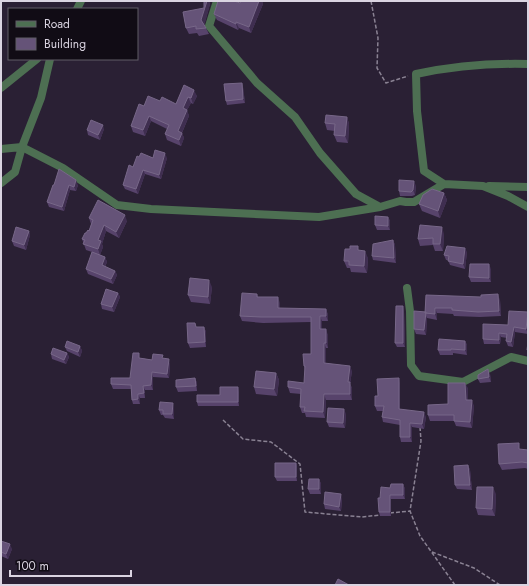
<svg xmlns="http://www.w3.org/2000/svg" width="529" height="586" font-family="Jost,sans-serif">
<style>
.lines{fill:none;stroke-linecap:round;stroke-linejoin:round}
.path{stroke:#8a8293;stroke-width:1.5;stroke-dasharray:4 2;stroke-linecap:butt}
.minor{stroke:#4d6f52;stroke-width:8}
.wall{fill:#57436b}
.shaded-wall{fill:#3f2e50}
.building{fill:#655378;stroke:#776788}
</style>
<rect width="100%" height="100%" fill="#2a2034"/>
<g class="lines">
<path class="path" d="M 371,1 L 378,38 L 377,68 L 386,83 L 408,76
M 223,420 L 243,439 L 271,442 L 300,464 L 305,512 L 362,517 L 380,515
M 420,427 L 421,441 L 410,511 L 420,536 L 455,585
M 390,513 L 410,511
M 432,552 L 474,568 L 500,585"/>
<path class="minor" d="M 217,1 L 209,26 L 257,83 L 295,117 L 320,153 L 356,194 L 380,207 L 400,201 L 406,202 L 414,202 L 444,184 L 483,186 L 508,196 L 528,207
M 77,9 L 81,1
M 1,88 L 37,59
M 1,149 L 22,147 L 63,168 L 117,205 L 151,209 L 319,217 L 380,207
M 1,183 L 15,172 L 22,147 L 41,98 L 50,59
M 444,184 L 424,171 L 417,111 L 416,74 C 454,66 489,63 528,64
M 489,186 L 528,187
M 407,288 L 410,311 L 411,365 L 419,376 L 463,382 L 511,357 L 528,361"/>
</g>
<path class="wall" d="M 207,1 L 209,1 L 210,4 L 204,25 L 206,28 L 209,34 L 199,36 L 197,33 L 189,34 L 186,28 L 204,8 Z
M 241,1 L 262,1 L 263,4 L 251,33 L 239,28 L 238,30 L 217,20 L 214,14 L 240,3 Z
M 242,83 L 243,87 L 245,103 L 227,105 L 226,101 Z
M 184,85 L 197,96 L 193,104 L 191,103 L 187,110 L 189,116 L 182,133 L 184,138 L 181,146 L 167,140 L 165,134 L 167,129 L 151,121 L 145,136 L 133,132 L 131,126 L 144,106 L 160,101 L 176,104 Z
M 347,117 L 349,124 L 348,143 L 337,142 L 334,135 L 335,131 L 327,130 L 325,123 Z
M 104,129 L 100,140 L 88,135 L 87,130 Z
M 139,157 L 167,158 L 161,179 L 145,174 L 138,194 L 125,189 L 123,185 Z
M 54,185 L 78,185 L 76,191 L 70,190 L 64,211 L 49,207 L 47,202 Z
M 416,186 L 415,195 L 412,196 L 400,196 L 399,191 Z
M 444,193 L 447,200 L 440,218 L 422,211 L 419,204 Z
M 388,217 L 390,221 L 390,230 L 377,230 L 375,225 Z
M 89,218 L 127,221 L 119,238 L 106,231 L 102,244 L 103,247 L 100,255 L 105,257 L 107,262 L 105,267 L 115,271 L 117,275 L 113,284 L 88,274 L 86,269 L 92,252 L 86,250 L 82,239 L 89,231 L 91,224 Z
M 29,231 L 30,235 L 26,250 L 14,246 L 12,241 Z
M 444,234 L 443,251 L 435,251 L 433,245 L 420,246 L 418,239 Z
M 393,240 L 395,245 L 396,263 L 373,260 L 372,256 Z
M 359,250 L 368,258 L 367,273 L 351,272 L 350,268 L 347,268 L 344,261 Z
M 467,252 L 465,269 L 450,265 L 448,260 L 446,260 L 444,255 Z
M 491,269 L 491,282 L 471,282 L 469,277 Z
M 212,287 L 210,304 L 191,302 L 188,295 Z
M 118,293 L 120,297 L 114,312 L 102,309 L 101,304 Z
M 257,294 L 258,297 L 280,303 L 280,308 L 326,309 L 328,315 L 328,321 L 322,321 L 322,329 L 328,335 L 328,348 L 326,348 L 326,363 L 352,371 L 350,384 L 352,388 L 352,400 L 326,400 L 325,418 L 306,417 L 305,413 L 302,413 L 300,407 L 301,394 L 290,393 L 288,387 L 304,383 L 305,370 L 304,366 L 311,354 L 311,322 L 263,323 L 242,321 L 240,316 Z
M 426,295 L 500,300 L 501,316 L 480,317 L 454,316 L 453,314 L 437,313 L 437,320 L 427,318 L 426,335 L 416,334 L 414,329 L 425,312 Z
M 404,311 L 405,347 L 397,347 L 395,343 Z
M 528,312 L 528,334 L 515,332 L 513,347 L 508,346 L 506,341 L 507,338 L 501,337 L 500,344 L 484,344 L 483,339 L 508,325 Z
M 197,327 L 204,327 L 206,332 L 206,347 L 190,348 L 188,343 Z
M 465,341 L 467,345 L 467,355 L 453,353 L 453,355 L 440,355 L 438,350 Z
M 80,346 L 82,351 L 80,357 L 67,351 L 65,347 Z
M 67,353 L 69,357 L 66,364 L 52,359 L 51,354 Z
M 141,358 L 152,360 L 164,358 L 170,364 L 169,378 L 153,377 L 153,390 L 145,390 L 145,398 L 140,398 L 140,404 L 133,404 L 132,400 L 131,389 L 113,389 L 111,384 L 130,378 Z
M 276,373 L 279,380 L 277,396 L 256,394 L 254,387 Z
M 490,374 L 491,382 L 480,383 L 478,379 Z
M 195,378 L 197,383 L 197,391 L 178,392 L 176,387 Z
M 400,383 L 400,409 L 426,417 L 424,429 L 412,427 L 412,442 L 401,442 L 400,437 L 400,425 L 383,422 L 382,417 L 383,411 L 377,411 L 375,406 L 378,396 Z
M 468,388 L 468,400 L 474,406 L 472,428 L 456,426 L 454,421 L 430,421 L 428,415 L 448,404 Z
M 239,392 L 239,406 L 198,406 L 197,402 L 220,395 Z
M 174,408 L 174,419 L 165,418 L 163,415 L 161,415 L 159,410 Z
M 346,414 L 345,428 L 329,427 L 327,422 Z
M 528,450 L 528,469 L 525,468 L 502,470 L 499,464 Z
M 296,463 L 297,468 L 297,481 L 277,481 L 275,477 Z
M 468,465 L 470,470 L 472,490 L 457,489 L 455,485 Z
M 319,479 L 321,484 L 321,494 L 310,494 L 308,489 Z
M 403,484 L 405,489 L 405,499 L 391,499 L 391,516 L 380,516 L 379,512 L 380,498 L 390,488 Z
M 496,494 L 495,516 L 478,515 L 476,508 Z
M 342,499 L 341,511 L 325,509 L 324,504 Z
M 1,541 L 12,549 L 8,559 L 1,556 Z"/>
<path class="shaded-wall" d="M 207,1 L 209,1 L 210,4 L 204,27 L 201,20 Z
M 259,1 L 262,1 L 263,4 L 251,33 L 249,27 Z
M 236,22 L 239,28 L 238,30 L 236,24 Z
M 242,83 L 243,87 L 245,103 L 243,99 Z
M 194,90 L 197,96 L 193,104 L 191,98 Z
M 188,97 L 191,103 L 187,110 L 189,116 L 180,137 L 178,131 L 183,108 Z
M 149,116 L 151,121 L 145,136 L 143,130 Z
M 347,117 L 349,124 L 348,143 L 345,136 Z
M 103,125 L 104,129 L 100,140 L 98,135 Z
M 182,133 L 184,138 L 181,146 L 179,140 Z
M 165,153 L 167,158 L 161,179 L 159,175 Z
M 143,170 L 145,174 L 138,194 L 136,189 Z
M 76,180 L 78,185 L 76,191 L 74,187 Z
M 414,181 L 416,186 L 415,195 L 413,190 Z
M 69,185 L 70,190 L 64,211 L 62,207 Z
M 444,193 L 447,200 L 440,218 L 438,211 Z
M 125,215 L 127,221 L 119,238 L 116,232 Z
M 388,217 L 390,221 L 390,230 L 388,226 Z
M 104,225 L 106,231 L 102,244 L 103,247 L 100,255 L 98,249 L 98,240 Z
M 442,227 L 444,234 L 443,251 L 440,244 Z
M 29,231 L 30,235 L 26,250 L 24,245 Z
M 393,240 L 395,245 L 396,263 L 394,258 Z
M 465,248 L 467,252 L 465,269 L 463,264 Z
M 365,251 L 368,258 L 367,273 L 364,266 Z
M 105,257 L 107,262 L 103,270 L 102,265 Z
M 489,264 L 491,269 L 491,282 L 489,278 Z
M 115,271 L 117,275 L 113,284 L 111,279 Z
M 209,280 L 212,287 L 210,304 L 208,297 Z
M 118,293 L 120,297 L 114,312 L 112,307 Z
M 498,294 L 500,300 L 501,316 L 499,311 Z
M 278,297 L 280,303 L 280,313 L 278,308 Z
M 403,306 L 404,311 L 405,347 L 403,343 Z
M 435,308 L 437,313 L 437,320 L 435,314 Z
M 326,309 L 328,315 L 328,321 L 326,316 Z
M 425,314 L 427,318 L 426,335 L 424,330 Z
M 528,315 L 528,334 L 526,329 Z
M 320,316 L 322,321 L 322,335 L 320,329 Z
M 204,327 L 206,332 L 206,347 L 205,342 Z
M 514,327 L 515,332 L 513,347 L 511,342 Z
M 326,329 L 328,335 L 328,348 L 326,343 Z
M 499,333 L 501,337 L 500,344 L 499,340 Z
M 465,341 L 467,345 L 467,355 L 465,350 Z
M 324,343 L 326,348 L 326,368 L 324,363 Z
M 80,346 L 82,351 L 80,357 L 78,352 Z
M 67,353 L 69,357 L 66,364 L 64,360 Z
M 169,359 L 170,364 L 169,378 L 167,374 Z
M 350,366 L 352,371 L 350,384 L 352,388 L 352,400 L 350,394 L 348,382 Z
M 488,369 L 490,374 L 491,382 L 489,377 Z
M 152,372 L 153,377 L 153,390 L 151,385 Z
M 276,373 L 279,380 L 277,396 L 274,389 Z
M 195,378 L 197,383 L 197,391 L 196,386 Z
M 399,378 L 400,383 L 400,413 L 399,409 Z
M 465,383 L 468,388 L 468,405 L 466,400 Z
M 143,386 L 145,390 L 145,398 L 144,393 Z
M 238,387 L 239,392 L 239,406 L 238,402 Z
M 138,394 L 140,398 L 140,404 L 138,399 Z
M 324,394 L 326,400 L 325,418 L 323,412 Z
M 472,400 L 474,406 L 472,428 L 470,422 Z
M 173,403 L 174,408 L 174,419 L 172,414 Z
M 344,409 L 346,414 L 345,428 L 343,423 Z
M 424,412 L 426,417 L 424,429 L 422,424 Z
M 410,423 L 412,427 L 412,442 L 410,437 Z
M 296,463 L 297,468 L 297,481 L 296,477 Z
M 468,465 L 470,470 L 472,490 L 470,485 Z
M 319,479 L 321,484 L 321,494 L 319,489 Z
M 403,484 L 405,489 L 405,499 L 403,495 Z
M 493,487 L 496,494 L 495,516 L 492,509 Z
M 341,494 L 342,499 L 341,511 L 339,507 Z
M 390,495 L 391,499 L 391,516 L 390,512 Z
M 10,544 L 12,549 L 8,559 L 6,554 Z"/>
<path class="building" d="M 204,1 L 207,1 L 201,20 L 206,28 L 196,29 L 196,26 L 186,28 L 183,12 L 204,8 Z
M 218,1 L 234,1 L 240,3 L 241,1 L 259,1 L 249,27 L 236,22 L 236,24 L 214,14 Z
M 242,83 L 243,99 L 226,101 L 224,84 Z
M 184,85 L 194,90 L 191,98 L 188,97 L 183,108 L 187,110 L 178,131 L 182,133 L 179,140 L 165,134 L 169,125 L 149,116 L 143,130 L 131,126 L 139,104 L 144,106 L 148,96 L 160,101 L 162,97 L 176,104 Z
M 326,115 L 347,117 L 345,136 L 334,135 L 335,124 L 325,123 Z
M 91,120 L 103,125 L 98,135 L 87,130 Z
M 155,150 L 165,153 L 159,175 L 143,170 L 136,189 L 123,185 L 129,165 L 133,167 L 137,156 L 139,157 L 141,153 L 153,158 Z
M 59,169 L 76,180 L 74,187 L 69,185 L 62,207 L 47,202 L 53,185 L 54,185 Z
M 399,180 L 414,181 L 413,190 L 411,192 L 399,191 Z
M 432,189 L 444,193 L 438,211 L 419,204 L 423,195 Z
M 98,200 L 125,215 L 116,232 L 104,225 L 98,240 L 101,241 L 98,249 L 83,244 L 85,240 L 82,239 L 85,233 L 86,233 L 88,230 L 89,231 L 93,220 L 89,218 Z
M 375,216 L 388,217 L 388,226 L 375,225 Z
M 420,225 L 442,227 L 440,244 L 433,244 L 433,238 L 418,239 Z
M 16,227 L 29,231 L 24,245 L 12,241 Z
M 393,240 L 394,258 L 372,256 L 373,244 Z
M 350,246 L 358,246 L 358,250 L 365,251 L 364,266 L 349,265 L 349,261 L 344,261 L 345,249 L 350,249 Z
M 447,246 L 465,248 L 463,264 L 448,261 L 449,256 L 444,255 Z
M 92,252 L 105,257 L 102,265 L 115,271 L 111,279 L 86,269 Z
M 470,264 L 489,264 L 489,278 L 469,277 Z
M 190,278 L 209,280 L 208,297 L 188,295 Z
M 106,289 L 118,293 L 112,307 L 101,304 Z
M 242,293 L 257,294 L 257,297 L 278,297 L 278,308 L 326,309 L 326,316 L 320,316 L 320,329 L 326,329 L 326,343 L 324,343 L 324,363 L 350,366 L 348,382 L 350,382 L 350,394 L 324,394 L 323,412 L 304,411 L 305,407 L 300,407 L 301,389 L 288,387 L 288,381 L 304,383 L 305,366 L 304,366 L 303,354 L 311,354 L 311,317 L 261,317 L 240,316 Z
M 498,294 L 499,311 L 478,312 L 452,310 L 452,308 L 435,308 L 435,314 L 425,313 L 426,295 L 481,297 L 481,295 Z
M 396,306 L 403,306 L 403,343 L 395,343 Z
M 414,311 L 426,312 L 424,330 L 414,329 Z
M 509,311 L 528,312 L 526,329 L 514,327 L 511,342 L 506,341 L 507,334 L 499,333 L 499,340 L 483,339 L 483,324 L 508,325 Z
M 187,323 L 195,323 L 196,327 L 204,327 L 205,342 L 188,343 Z
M 439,339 L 465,341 L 465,350 L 451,349 L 451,350 L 438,350 Z
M 67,341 L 80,346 L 78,352 L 65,347 Z
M 528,342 L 528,350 L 527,350 Z
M 53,348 L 67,353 L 64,360 L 51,354 Z
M 133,353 L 139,353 L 139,358 L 152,360 L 153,354 L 163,355 L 162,358 L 169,359 L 167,374 L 152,372 L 151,385 L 143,386 L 144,393 L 138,394 L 138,399 L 132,400 L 131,385 L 111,384 L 111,378 L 130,378 Z
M 488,369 L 489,377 L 478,379 L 478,375 Z
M 256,371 L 276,373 L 274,389 L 254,387 Z
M 195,378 L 196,386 L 176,387 L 176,380 Z
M 399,378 L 399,409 L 424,412 L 422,424 L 410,423 L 410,437 L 400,437 L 400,420 L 382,417 L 384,406 L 375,406 L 375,396 L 378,396 L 377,379 Z
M 448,383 L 465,383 L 466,400 L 472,400 L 470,422 L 454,421 L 454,415 L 428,415 L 428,405 L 448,404 Z
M 220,387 L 238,387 L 238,402 L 197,402 L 197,395 L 220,395 Z
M 160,402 L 173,403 L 172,414 L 163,414 L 163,410 L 159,410 Z
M 328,408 L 344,409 L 343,423 L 327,422 Z
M 519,443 L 519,449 L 528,450 L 528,463 L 522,462 L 499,464 L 498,444 Z
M 275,463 L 296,463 L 296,477 L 275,477 Z
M 468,465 L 470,485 L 455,485 L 454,466 Z
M 309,479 L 319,479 L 319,489 L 308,489 Z
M 391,484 L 403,484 L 403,495 L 390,495 L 390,512 L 379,512 L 378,498 L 380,498 L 381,487 L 390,488 Z
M 477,487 L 493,487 L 492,509 L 476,508 Z
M 325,492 L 341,494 L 339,507 L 324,504 Z
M 1,541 L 10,544 L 6,554 L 1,552 Z
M 338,579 L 349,585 L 335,585 Z"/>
<rect width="529" height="586" fill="none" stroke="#dad4e1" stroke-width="4"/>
<rect x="8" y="8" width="130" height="52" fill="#110c15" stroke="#615c67"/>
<rect x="16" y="21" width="20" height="6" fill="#4d6f52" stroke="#615c67"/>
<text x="44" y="28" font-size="12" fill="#dad4e1">Road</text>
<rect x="16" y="38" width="20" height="12" fill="#655378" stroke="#615c67"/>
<text x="44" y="48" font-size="12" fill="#dad4e1">Building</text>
<path d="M10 570v6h121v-6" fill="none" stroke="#dad4e1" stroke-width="2"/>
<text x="16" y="570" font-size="12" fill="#dad4e1" stroke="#110c15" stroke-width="3" paint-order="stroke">100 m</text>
</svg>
